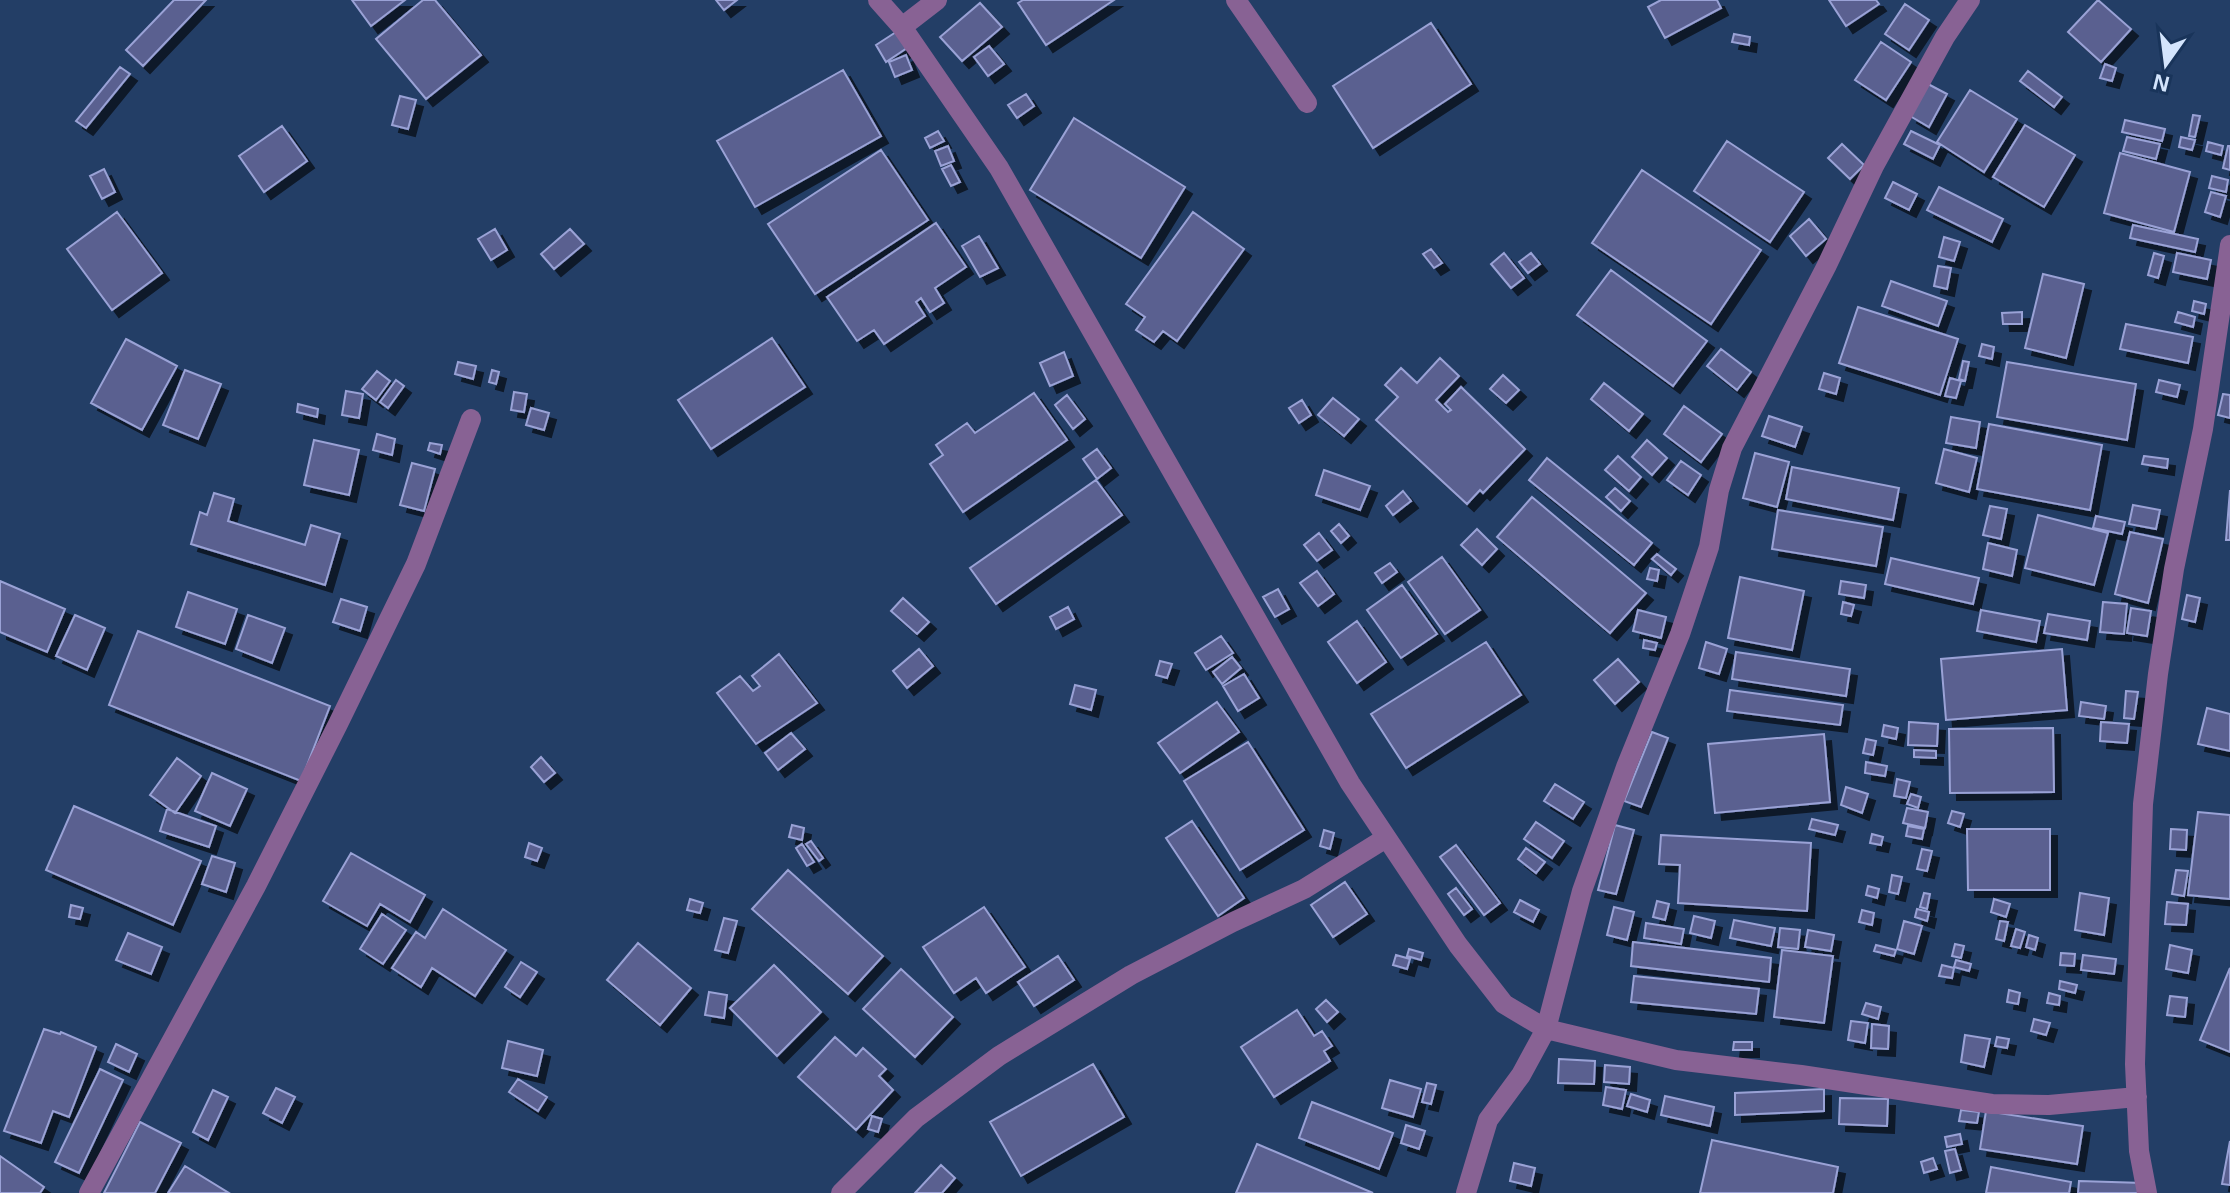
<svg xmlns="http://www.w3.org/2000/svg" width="2230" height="1193" font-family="Arial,sans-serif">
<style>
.building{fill:#5a6090;stroke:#9aa2d6;stroke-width:2;filter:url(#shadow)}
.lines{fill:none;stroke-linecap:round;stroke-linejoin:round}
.minor{stroke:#886294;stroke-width:20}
</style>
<defs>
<filter id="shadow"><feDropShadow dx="7" dy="7" stdDeviation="0" flood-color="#0009"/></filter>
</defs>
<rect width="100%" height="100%" fill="#233e66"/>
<path class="building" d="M 174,0 L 206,0 L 143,66 L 126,50 Z
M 352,0 L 405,0 L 371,26 Z
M 423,0 L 435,0 L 481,55 L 426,99 L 376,39 Z
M 716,0 L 737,0 L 724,10 Z
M 1023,0 L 1114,0 L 1046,45 L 1018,3 Z
M 1661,0 L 1717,0 L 1721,8 L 1665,38 L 1648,7 Z
M 1829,0 L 1876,0 L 1879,4 L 1846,26 Z
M 2098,0 L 2131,29 L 2101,62 L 2068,32 Z
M 980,3 L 1002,27 L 962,61 L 940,37 Z
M 1905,4 L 1929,20 L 1909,50 L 1885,34 Z
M 1431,23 L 1471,84 L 1373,148 L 1333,86 Z
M 896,32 L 907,48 L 886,62 L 876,45 Z
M 1734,34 L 1750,37 L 1749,45 L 1732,42 Z
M 1881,42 L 1911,62 L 1886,100 L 1855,80 Z
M 989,46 L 1004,64 L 988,76 L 974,57 Z
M 906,55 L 912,70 L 895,77 L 889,62 Z
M 2105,64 L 2116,68 L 2112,81 L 2100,78 Z
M 120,67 L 130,74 L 86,128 L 76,121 Z
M 843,70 L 881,136 L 755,207 L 717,141 Z
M 2028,71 L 2062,97 L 2054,107 L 2020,81 Z
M 1928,84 L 1947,94 L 1929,127 L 1910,116 Z
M 1970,90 L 2017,119 L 1984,172 L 1937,142 Z
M 1026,94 L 1034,106 L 1017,118 L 1008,105 Z
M 400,96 L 416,100 L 408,129 L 392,125 Z
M 2193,115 L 2200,116 L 2195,137 L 2189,136 Z
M 1074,118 L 1185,187 L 1141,258 L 1030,190 Z
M 2125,120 L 2165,129 L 2162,141 L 2122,132 Z
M 2025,125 L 2075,155 L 2044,207 L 1993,177 Z
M 282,126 L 307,161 L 264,192 L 239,156 Z
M 938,131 L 944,141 L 930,148 L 925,138 Z
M 1911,131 L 1940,145 L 1933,159 L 1904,144 Z
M 2127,137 L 2160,144 L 2156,159 L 2123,151 Z
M 2181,137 L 2195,140 L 2192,150 L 2179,147 Z
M 1727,141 L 1804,192 L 1770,242 L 1694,191 Z
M 2208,142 L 2223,146 L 2221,155 L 2206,151 Z
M 1842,144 L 1864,165 L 1850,179 L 1828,158 Z
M 948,146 L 954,161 L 941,166 L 935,151 Z
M 2228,146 L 2230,146 L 2230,170 L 2223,168 Z
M 881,150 L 928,220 L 815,294 L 768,224 Z
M 2120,153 L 2190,172 L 2174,232 L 2104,213 Z
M 951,165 L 960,182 L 951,186 L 942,169 Z
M 104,169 L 115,192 L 102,199 L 90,176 Z
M 1642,170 L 1761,250 L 1711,324 L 1592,243 Z
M 2212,176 L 2228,180 L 2226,192 L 2209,188 Z
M 1893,182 L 1917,194 L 1909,210 L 1885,198 Z
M 1939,187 L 2003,219 L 1992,242 L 1927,210 Z
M 2211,192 L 2226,196 L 2220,217 L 2205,212 Z
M 117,212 L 162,273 L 112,310 L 67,249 Z
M 1193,212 L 1244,249 L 1177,341 L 1163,331 L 1154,342 L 1136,330 L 1145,317 L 1126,304 Z
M 1809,219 L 1826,239 L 1806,256 L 1790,236 Z
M 936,223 L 966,267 L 935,288 L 944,303 L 930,312 L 921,298 L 916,302 L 925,316 L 884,344 L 874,330 L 857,341 L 827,297 Z
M 2133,225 L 2198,239 L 2195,252 L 2130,238 Z
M 495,229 L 507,250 L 491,260 L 478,239 Z
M 570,229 L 584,244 L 554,269 L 541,254 Z
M 979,236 L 998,268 L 980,277 L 962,246 Z
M 1944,237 L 1960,242 L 1954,261 L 1939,257 Z
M 1431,249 L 1442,263 L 1434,268 L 1423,254 Z
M 1504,253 L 1524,278 L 1511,288 L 1491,264 Z
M 1531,253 L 1540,264 L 1528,273 L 1519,262 Z
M 2154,253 L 2164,256 L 2158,278 L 2148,275 Z
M 2177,253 L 2211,260 L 2207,279 L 2173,272 Z
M 1938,266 L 1951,268 L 1947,289 L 1934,286 Z
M 1611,270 L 1707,341 L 1673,386 L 1577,315 Z
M 2043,274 L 2084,284 L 2066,358 L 2025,348 Z
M 1891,281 L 1947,301 L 1938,326 L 1882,306 Z
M 2194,301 L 2206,304 L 2204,314 L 2192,311 Z
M 1858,307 L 1958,339 L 1940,395 L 1839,363 Z
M 2022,312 L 2022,324 L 2003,324 L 2002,313 Z
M 2178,312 L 2195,317 L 2193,327 L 2175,322 Z
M 2126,324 L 2193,337 L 2188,363 L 2120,349 Z
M 772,338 L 805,387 L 711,449 L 678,400 Z
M 126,339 L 177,366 L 142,430 L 91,403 Z
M 1982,344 L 1994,347 L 1992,359 L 1979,356 Z
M 1721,349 L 1751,372 L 1737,390 L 1707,366 Z
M 1064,352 L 1073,376 L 1050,386 L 1040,363 Z
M 1440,358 L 1459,376 L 1436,400 L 1448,412 L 1451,410 L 1445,404 L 1461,387 L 1525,449 L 1483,493 L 1480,490 L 1467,504 L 1376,420 L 1398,397 L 1385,385 L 1401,368 L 1417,383 Z
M 1963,361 L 1969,362 L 1965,381 L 1959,379 Z
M 458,362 L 476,366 L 473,379 L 455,374 Z
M 2007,362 L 2136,384 L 2127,440 L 1997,417 Z
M 185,370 L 221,384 L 198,439 L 163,425 Z
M 492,370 L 499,372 L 496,384 L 489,382 Z
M 377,371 L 390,381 L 376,400 L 362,389 Z
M 1824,373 L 1840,378 L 1836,394 L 1819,389 Z
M 1503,375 L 1519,390 L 1506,403 L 1490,389 Z
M 1950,378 L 1961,381 L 1956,398 L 1945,396 Z
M 396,380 L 404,386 L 388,408 L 380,402 Z
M 2159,380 L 2180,385 L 2177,397 L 2156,392 Z
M 1604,383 L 1643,414 L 1629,431 L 1591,399 Z
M 346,391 L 363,394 L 359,418 L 342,415 Z
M 514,392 L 527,394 L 524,412 L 511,410 Z
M 1034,393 L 1067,440 L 963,512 L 930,464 L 943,455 L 936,445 L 967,423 L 975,433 Z
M 2223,394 L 2230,395 L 2230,418 L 2218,415 Z
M 1067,395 L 1085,419 L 1073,429 L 1055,405 Z
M 1333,398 L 1359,419 L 1344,436 L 1318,415 Z
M 1302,400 L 1311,415 L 1299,423 L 1289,408 Z
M 298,404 L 318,409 L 317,417 L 297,412 Z
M 1684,406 L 1722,434 L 1701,462 L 1664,434 Z
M 531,408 L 549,413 L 544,430 L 526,425 Z
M 1769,416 L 1802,427 L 1795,447 L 1762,436 Z
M 1951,417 L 1980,422 L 1976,448 L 1946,443 Z
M 1989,424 L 2102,445 L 2090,510 L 1977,489 Z
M 377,434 L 395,439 L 392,455 L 373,450 Z
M 314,440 L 359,450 L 349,495 L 304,485 Z
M 1647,440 L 1667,458 L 1652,475 L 1632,457 Z
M 430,443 L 442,445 L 440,454 L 428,450 Z
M 1097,449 L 1111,468 L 1097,479 L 1083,459 Z
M 1944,449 L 1977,458 L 1969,492 L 1936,483 Z
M 1755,453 L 1789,462 L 1777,507 L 1743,498 Z
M 1618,456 L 1641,477 L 1629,491 L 1605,470 Z
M 2144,456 L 2168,459 L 2167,468 L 2142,464 Z
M 1547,458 L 1652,543 L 1634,565 L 1529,480 Z
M 1681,461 L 1701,475 L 1688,495 L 1667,480 Z
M 412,463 L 435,469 L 424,511 L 400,505 Z
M 1792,467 L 1899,488 L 1893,520 L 1786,499 Z
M 1324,470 L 1370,486 L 1360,510 L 1316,495 Z
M 1096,480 L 1122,515 L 996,604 L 970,568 Z
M 1615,488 L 1630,501 L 1621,511 L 1606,497 Z
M 2230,490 L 2230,540 L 2226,540 Z
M 1403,491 L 1411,501 L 1393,515 L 1386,506 Z
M 214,493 L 234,499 L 228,521 L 305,545 L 311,525 L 340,534 L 325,585 L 191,544 L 200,512 L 207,515 Z
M 1532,497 L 1646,593 L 1610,633 L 1497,537 Z
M 2133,505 L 2160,510 L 2156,529 L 2129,524 Z
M 1990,506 L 2007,509 L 2001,539 L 1983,535 Z
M 1778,510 L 1883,527 L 1876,566 L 1772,549 Z
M 2038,515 L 2108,533 L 2094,585 L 2025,568 Z
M 2096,516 L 2125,522 L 2122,534 L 2093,528 Z
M 1339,524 L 1349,536 L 1341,543 L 1331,531 Z
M 1477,529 L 1497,549 L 1482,565 L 1461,545 Z
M 2130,532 L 2163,539 L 2148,603 L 2115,594 Z
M 1319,533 L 1332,550 L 1317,561 L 1304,545 Z
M 1988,543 L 2017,550 L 2012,576 L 1983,569 Z
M 1657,554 L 1676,569 L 1671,575 L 1652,559 Z
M 1442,557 L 1480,610 L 1445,634 L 1408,582 Z
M 1891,558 L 1979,578 L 1973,604 L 1885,584 Z
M 1390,563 L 1397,572 L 1382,583 L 1375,573 Z
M 1650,568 L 1659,570 L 1657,581 L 1647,579 Z
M 1317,571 L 1334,594 L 1318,606 L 1300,583 Z
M 1740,577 L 1804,591 L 1792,650 L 1728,638 Z
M 0,581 L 65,609 L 47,652 L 0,632 Z
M 1841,581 L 1866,585 L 1864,598 L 1839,594 Z
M 1402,585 L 1437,634 L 1401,658 L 1367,610 Z
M 1278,589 L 1289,609 L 1275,617 L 1263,597 Z
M 188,592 L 237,609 L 225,644 L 176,627 Z
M 2187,595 L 2200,598 L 2195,622 L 2182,619 Z
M 903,598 L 929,622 L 917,634 L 891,611 Z
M 341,599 L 367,607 L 360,631 L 333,622 Z
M 1843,602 L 1854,605 L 1851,616 L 1841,614 Z
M 2103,602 L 2127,604 L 2124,634 L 2100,632 Z
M 1068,607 L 1074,619 L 1056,629 L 1050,617 Z
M 2131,608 L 2151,611 L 2147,636 L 2127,633 Z
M 1638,610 L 1666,617 L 1661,638 L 1633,631 Z
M 1981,610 L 2040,621 L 2036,642 L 1977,631 Z
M 2048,614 L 2090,621 L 2087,640 L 2044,633 Z
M 75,615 L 105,628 L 87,670 L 56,656 Z
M 248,615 L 285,628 L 272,663 L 236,649 Z
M 1357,621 L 1386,662 L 1357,683 L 1328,642 Z
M 138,631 L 330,706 L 301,781 L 109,705 Z
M 1221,636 L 1233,653 L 1206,670 L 1195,653 Z
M 1644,640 L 1657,643 L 1655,650 L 1643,648 Z
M 1486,642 L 1521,695 L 1406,768 L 1371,714 Z
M 1706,642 L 1727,649 L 1719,674 L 1699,668 Z
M 919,649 L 933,666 L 907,688 L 893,671 Z
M 2062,649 L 2067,710 L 1946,720 L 1941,659 Z
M 1736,652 L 1850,669 L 1846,696 L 1732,679 Z
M 779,654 L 817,703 L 756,744 L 717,693 L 740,676 L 753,691 L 760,686 L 752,676 Z
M 1232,657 L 1241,668 L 1222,684 L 1213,672 Z
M 1618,659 L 1639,682 L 1615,704 L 1594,680 Z
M 1160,661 L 1172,664 L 1167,678 L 1156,675 Z
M 1244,674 L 1259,698 L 1238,711 L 1223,686 Z
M 1075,685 L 1096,690 L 1091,710 L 1070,704 Z
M 1730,690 L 1843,705 L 1840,725 L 1727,711 Z
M 2126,691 L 2138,692 L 2134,719 L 2124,718 Z
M 1217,702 L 1239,732 L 1180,773 L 1158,743 Z
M 2081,702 L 2106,706 L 2104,719 L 2079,716 Z
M 2207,708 L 2230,714 L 2230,751 L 2198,744 Z
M 1909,722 L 1938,724 L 1937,746 L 1908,745 Z
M 2101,722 L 2129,724 L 2127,743 L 2100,741 Z
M 1884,725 L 1898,728 L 1896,739 L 1882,736 Z
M 2053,728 L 2054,792 L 1950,793 L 1949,729 Z
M 1652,732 L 1668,738 L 1641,807 L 1624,801 Z
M 791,733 L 805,749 L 778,770 L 765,753 Z
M 1824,734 L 1830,802 L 1715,813 L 1708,744 Z
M 1866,739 L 1876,741 L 1873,755 L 1863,753 Z
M 1248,742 L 1304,830 L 1240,870 L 1184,781 Z
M 1914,750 L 1936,751 L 1936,758 L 1914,757 Z
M 541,757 L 555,773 L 544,782 L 531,767 Z
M 177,758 L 201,776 L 175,813 L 150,795 Z
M 1866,762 L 1887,766 L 1885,776 L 1865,773 Z
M 212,773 L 247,789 L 230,826 L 195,811 Z
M 1897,779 L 1910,782 L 1906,798 L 1894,796 Z
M 1555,784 L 1584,802 L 1573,819 L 1544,801 Z
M 1846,787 L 1868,794 L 1862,813 L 1841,805 Z
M 1911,794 L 1921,797 L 1918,808 L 1907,804 Z
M 74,806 L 201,861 L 173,925 L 46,870 Z
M 1907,808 L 1928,812 L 1925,828 L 1903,823 Z
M 167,809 L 216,826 L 209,847 L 160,831 Z
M 1952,811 L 1964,814 L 1960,827 L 1948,823 Z
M 2198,812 L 2230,815 L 2230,899 L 2188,895 Z
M 1812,819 L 1838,825 L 1835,835 L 1809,829 Z
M 1192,821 L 1244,898 L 1218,916 L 1166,838 Z
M 1536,822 L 1564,841 L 1552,858 L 1524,839 Z
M 792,825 L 804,828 L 802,840 L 789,837 Z
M 1615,825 L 1634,830 L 1616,894 L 1598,890 Z
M 1908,826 L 1924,829 L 1922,839 L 1906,836 Z
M 1967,829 L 2050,829 L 2050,890 L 1968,890 Z
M 2171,829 L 2187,830 L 2186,850 L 2170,849 Z
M 1324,830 L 1334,833 L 1330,849 L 1320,846 Z
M 1872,834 L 1883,837 L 1881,845 L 1870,843 Z
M 1661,835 L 1811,843 L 1807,911 L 1678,903 L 1680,865 L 1659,864 Z
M 811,841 L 823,858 L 819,861 L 806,844 Z
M 529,843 L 542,848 L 537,861 L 525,857 Z
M 802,844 L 814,862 L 807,866 L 796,848 Z
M 1456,845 L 1500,903 L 1484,915 L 1440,857 Z
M 1526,848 L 1545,862 L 1536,873 L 1518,859 Z
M 1922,849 L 1932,851 L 1927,871 L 1917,869 Z
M 351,853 L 425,895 L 410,922 L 380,904 L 367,926 L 323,901 Z
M 212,856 L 235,863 L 226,892 L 202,884 Z
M 788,870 L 883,956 L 848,994 L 752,909 Z
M 2176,870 L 2188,871 L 2184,896 L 2172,894 Z
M 1892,875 L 1902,877 L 1898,894 L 1889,892 Z
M 1345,882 L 1367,914 L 1333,937 L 1311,905 Z
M 1868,886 L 1879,889 L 1877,898 L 1866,895 Z
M 1456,888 L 1472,909 L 1464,915 L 1448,894 Z
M 1924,893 L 1930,894 L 1927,909 L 1920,907 Z
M 2080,893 L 2109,898 L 2104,935 L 2075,930 Z
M 690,899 L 703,903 L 700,913 L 687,910 Z
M 1994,899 L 2010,904 L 2006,917 L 1991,912 Z
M 1520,900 L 1539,910 L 1533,922 L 1514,912 Z
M 1657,901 L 1669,904 L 1665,920 L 1653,917 Z
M 2167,902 L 2188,904 L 2186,925 L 2165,924 Z
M 71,905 L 83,908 L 80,919 L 69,917 Z
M 984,907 L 1025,967 L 986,993 L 976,978 L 954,993 L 923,947 Z
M 1614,907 L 1634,912 L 1627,940 L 1607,935 Z
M 443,909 L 506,950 L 475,996 L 432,968 L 421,987 L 392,968 L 416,932 L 425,938 Z
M 1917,909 L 1929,912 L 1927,921 L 1915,917 Z
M 1862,910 L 1874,913 L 1872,925 L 1859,922 Z
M 382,914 L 406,930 L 383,964 L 360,949 Z
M 1694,916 L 1715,921 L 1711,938 L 1690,933 Z
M 724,918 L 737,921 L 728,953 L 715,950 Z
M 1734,920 L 1775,928 L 1771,946 L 1730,938 Z
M 1904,921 L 1922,926 L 1914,954 L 1897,949 Z
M 2000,921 L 2008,922 L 2004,941 L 1996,939 Z
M 1646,923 L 1684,929 L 1681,944 L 1644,938 Z
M 1780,928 L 1800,930 L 1798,949 L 1778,947 Z
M 2016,929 L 2025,932 L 2020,948 L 2011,946 Z
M 1808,930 L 1834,935 L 1831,951 L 1805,947 Z
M 128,933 L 162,947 L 151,974 L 116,960 Z
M 2029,935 L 2038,938 L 2035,950 L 2026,947 Z
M 1633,942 L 1771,958 L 1769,982 L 1631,966 Z
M 638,943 L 691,988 L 660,1025 L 607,980 Z
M 1955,944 L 1964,946 L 1961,958 L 1952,956 Z
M 1876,945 L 1896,950 L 1894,956 L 1874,951 Z
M 2170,945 L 2192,950 L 2188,973 L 2166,969 Z
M 1409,949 L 1423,953 L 1421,960 L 1407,956 Z
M 1782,950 L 1833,956 L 1824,1023 L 1774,1017 Z
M 2061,953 L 2075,954 L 2074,966 L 2060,965 Z
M 1396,955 L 1410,959 L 1407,969 L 1393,965 Z
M 2083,955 L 2116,959 L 2114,974 L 2081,970 Z
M 1058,956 L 1074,980 L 1034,1006 L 1018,982 Z
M 1956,960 L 1971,964 L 1969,971 L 1954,967 Z
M 521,962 L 537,972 L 520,997 L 505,987 Z
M 774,965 L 821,1012 L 777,1056 L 730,1008 Z
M 1942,965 L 1954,968 L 1952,978 L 1939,976 Z
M 2230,968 L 2230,1052 L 2200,1040 Z
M 901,969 L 953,1017 L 915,1057 L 863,1009 Z
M 1634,976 L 1759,989 L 1756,1014 L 1631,1002 Z
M 2060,981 L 2077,985 L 2075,993 L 2059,989 Z
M 2009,990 L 2020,993 L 2018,1004 L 2007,1002 Z
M 709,992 L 727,995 L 724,1018 L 705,1015 Z
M 2049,993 L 2060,996 L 2059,1005 L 2047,1003 Z
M 2170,996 L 2187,998 L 2185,1017 L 2167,1015 Z
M 1326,1000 L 1338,1012 L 1327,1022 L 1316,1009 Z
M 1866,1003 L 1881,1007 L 1878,1019 L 1862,1014 Z
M 1297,1010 L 1314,1036 L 1322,1031 L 1332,1046 L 1324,1051 L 1330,1061 L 1274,1097 L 1241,1047 Z
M 2034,1019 L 2050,1023 L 2046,1035 L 2031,1031 Z
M 1851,1021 L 1868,1023 L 1865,1043 L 1848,1040 Z
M 1872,1024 L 1889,1026 L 1888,1049 L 1871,1048 Z
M 44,1029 L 60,1034 L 61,1032 L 96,1047 L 69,1117 L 53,1111 L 41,1143 L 4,1131 Z
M 1965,1035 L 1990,1039 L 1984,1067 L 1961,1062 Z
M 835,1037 L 856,1056 L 863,1048 L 886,1069 L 879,1076 L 893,1090 L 856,1130 L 798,1077 Z
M 1997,1037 L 2009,1039 L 2007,1048 L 1995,1046 Z
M 508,1041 L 543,1050 L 537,1076 L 502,1068 Z
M 1734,1042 L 1752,1042 L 1752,1050 L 1733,1050 Z
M 116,1044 L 137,1054 L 129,1072 L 108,1062 Z
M 1559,1059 L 1595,1061 L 1594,1084 L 1558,1083 Z
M 1093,1064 L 1124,1117 L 1021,1176 L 990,1122 Z
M 1605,1065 L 1630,1067 L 1629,1084 L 1604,1082 Z
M 100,1069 L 123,1080 L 79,1173 L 55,1162 Z
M 518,1079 L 547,1097 L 538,1111 L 509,1092 Z
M 1390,1080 L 1421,1089 L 1413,1117 L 1382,1108 Z
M 1427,1083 L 1436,1085 L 1431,1104 L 1422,1102 Z
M 1606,1087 L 1626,1090 L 1622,1109 L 1603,1105 Z
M 276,1088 L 295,1097 L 282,1123 L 263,1113 Z
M 1824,1089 L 1824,1111 L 1735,1115 L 1735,1093 Z
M 213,1090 L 228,1097 L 208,1140 L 193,1132 Z
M 1631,1094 L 1650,1100 L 1647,1112 L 1627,1106 Z
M 1665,1096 L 1714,1107 L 1710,1126 L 1661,1115 Z
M 1840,1098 L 1888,1099 L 1887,1126 L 1839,1124 Z
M 1312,1102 L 1393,1133 L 1379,1169 L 1299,1138 Z
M 1961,1110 L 1979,1112 L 1977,1123 L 1959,1121 Z
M 1986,1111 L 2083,1126 L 2077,1164 L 1980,1149 Z
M 872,1116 L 882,1119 L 878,1132 L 868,1129 Z
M 140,1122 L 181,1143 L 155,1193 L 104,1193 Z
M 1406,1125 L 1425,1131 L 1419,1149 L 1401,1143 Z
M 1960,1134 L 1962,1144 L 1947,1147 L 1945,1137 Z
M 1712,1140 L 1838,1167 L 1833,1193 L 1700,1193 Z
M 2230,1141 L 2230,1185 L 2222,1184 Z
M 1257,1144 L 1373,1193 L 1236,1193 Z
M 1955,1149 L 1961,1170 L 1950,1173 L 1945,1151 Z
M 0,1156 L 44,1187 L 40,1193 L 0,1193 Z
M 1933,1158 L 1937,1169 L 1924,1173 L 1921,1162 Z
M 1514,1163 L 1535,1168 L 1531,1186 L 1510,1181 Z
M 941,1165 L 955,1178 L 942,1193 L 915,1193 Z
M 185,1166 L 229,1193 L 168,1193 Z
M 1991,1167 L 2071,1182 L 2069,1193 L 1986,1193 Z
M 2079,1181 L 2143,1183 L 2143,1193 L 2078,1193 Z"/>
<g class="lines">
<path class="minor" d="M 878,0 L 902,27 L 999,168 L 1350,783 L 1458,945 L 1504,1004 L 1546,1029 L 1676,1060 L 1801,1075 L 1992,1104 L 2049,1105 L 2137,1097
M 1236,0 L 1307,103
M 902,27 L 937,0
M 89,1193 L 256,886 L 338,724 L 416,564 L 471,419
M 841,1193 L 916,1118 L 999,1056 L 1131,975 L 1233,922 L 1304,889 L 1386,838
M 1466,1193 L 1488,1120 L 1521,1075 L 1546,1029 L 1582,891 L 1626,767 L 1680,634 L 1709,547 L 1719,490 L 1732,448 L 1826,267 L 1874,166 L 1945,37 L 1970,0
M 2147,1193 L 2139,1151 L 2135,1064 L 2143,804 L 2158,674 L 2174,569 L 2203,429 L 2230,245"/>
</g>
<g transform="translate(2166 64) rotate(194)" stroke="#19345a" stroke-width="6" paint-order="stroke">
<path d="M0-6L14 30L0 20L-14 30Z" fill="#d3e4fc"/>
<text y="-12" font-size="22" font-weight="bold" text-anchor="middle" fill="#d3e4fc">N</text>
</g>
</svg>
